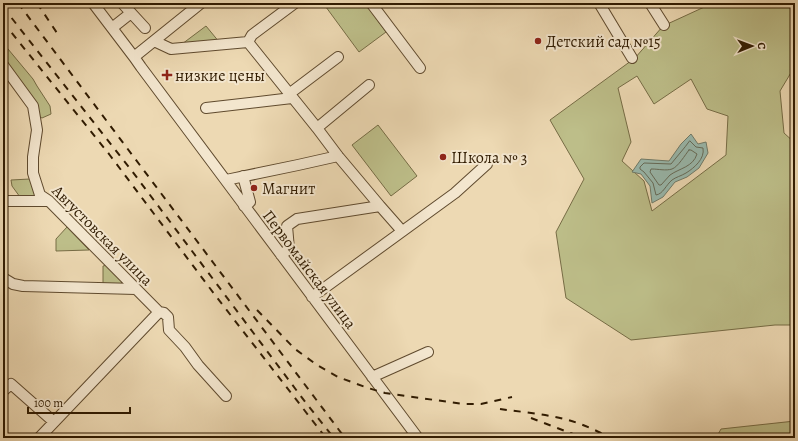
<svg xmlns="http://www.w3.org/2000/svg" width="798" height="441" font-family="Alegreya,serif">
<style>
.green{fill:#bdbe89;stroke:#766c45;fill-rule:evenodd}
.water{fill:#99baaf;stroke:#6f7a69}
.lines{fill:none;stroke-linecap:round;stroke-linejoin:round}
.shore{stroke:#646a58;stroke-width:1}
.minor-casing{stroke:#5f4a2e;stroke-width:12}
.minor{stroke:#f3e6ce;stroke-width:10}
.rail{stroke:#301b01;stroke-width:2;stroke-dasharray:7 7;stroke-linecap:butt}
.poi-dot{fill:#8f2418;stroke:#f3e6ce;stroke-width:1.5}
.labels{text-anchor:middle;stroke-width:4;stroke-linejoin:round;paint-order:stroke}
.poi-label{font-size:16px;fill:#301b01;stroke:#f3e6ce;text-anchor:start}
.street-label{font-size:16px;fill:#301b01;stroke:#f3e6ce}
</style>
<rect width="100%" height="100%" fill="#edd9b3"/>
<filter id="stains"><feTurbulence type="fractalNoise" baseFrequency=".005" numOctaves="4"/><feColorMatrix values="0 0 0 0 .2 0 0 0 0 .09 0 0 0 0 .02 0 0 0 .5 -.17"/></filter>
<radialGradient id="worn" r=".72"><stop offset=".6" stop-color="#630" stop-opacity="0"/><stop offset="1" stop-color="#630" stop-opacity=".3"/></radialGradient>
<path class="green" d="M 323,3 L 365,3 L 386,32 L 359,52 Z
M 713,3 L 795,3 L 795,66 L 780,91 L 784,133 L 795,143 L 795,325 L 775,325 L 631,340 L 566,298 L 556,232 L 584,179 L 550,120 L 635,58 L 663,26 ZM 637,76 L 654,104 L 691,79 L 707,109 L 728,116 L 726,155 L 652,211 L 644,181 L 622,161 L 631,142 L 618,88 Z
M 206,26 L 220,43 L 178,47 Z
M 3,43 L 33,79 L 37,86 L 50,106 L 51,114 L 42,118 L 38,116 L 26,89 L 3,57 Z
M 378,125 L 417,176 L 391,196 L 352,145 Z
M 30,179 L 37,196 L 20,197 L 12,186 L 11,180 Z
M 67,227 L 89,250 L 56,251 L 56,239 Z
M 107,265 L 124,282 L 124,285 L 103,284 L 103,266 Z
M 795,421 L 795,438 L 716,438 L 721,429 Z"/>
<path class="water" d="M 691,134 L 698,144 L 706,142 L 708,153 L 699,168 L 687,177 L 675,182 L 663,197 L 652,203 L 650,186 L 641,174 L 632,172 L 641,159 L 669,161 L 681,144 Z"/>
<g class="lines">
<path class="shore" d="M 690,141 L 696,147 L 703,148 C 705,159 694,168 686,173 C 681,176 676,177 672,180 C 666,185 663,194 656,195 L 653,183 L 644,172 L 640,169 L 640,167 L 644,163 L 671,164 L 685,147 Z
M 689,150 L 691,150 L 697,154 C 693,167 680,168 670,175 C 667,178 664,182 661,185 L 659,185 L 650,172 L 651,169 L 652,169 C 658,169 666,171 672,169 C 678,167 685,155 689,150 Z"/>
<g class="minor-casing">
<path id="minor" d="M 93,3 L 134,57 L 141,67 L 418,438
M 122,3 L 145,28
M 371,3 L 420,68
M 599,3 L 632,58
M 650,3 L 664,25
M 112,28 L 131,13
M 154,41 L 171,49 L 248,42
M 248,42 L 317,128 L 338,156 L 380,206 L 402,231
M 248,42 L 252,35 L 295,3
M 134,57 L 201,3
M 3,65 L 33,106 L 37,130 L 33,157 L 33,173 L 40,195 L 49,201 L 159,312
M 289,94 L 338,57
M 206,108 L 292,98
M 317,128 L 369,85
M 243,176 L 250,202 L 244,206
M 226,180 L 298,165 L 338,156
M 3,201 L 49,201
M 281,255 L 289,249 L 287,226 L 297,219 L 380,206
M 3,278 L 13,284 L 23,286 L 136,289
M 312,297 L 455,193 L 487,164
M 159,312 L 164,313 L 168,317 L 169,330 L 185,347 L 198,365 L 226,396
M 372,377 L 428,352
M 3,391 L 11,384 L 54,422
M 39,438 L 159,312"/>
</g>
<use href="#minor" class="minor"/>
<path class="rail" d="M 18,3 L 345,438
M 37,3 L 59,36
M 3,7 L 132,171 L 306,403 L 334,438
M 3,22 L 109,154 L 215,295 L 326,438
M 257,310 L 295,349 L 317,365 L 338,377 L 368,388 L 385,393 L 463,404 L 481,404 L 512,397
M 500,409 C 522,412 546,414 568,420 C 583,424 597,431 611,438
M 531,418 L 573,434"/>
</g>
<g class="poi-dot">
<circle cx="538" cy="41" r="4"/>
<path d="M165 69h4v4h4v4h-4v4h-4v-4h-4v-4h4z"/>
<circle cx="443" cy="157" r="4"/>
<circle cx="254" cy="188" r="4"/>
</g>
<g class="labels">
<g class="poi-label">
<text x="546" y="47">Детский сад №15</text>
<text x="175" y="81">низкие цены</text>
<text x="451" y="163">Школа № 3</text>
<text x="262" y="194">Магнит</text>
</g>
<g class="street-label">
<text transform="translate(103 235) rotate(45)" y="6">Августовская улица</text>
<text transform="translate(310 269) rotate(53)" y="6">Первомайская улица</text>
</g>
</g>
<rect width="798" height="441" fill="none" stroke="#edd9b3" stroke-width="16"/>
<rect x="4" y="4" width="790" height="433" fill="none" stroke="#301b01" stroke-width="2"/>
<rect x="8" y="8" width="782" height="425" fill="none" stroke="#301b01"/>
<g transform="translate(752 46) rotate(89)" stroke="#f3e6ce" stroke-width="3" paint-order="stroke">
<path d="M0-3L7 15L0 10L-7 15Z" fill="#301b01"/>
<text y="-6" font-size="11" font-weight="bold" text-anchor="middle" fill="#301b01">С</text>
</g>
<path d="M28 407v6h102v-6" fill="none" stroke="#301b01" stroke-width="2"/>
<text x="34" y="407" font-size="12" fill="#301b01" stroke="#f3e6ce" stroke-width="3" paint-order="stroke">100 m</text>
<rect width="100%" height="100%" filter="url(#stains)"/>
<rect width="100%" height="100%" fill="url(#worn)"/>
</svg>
